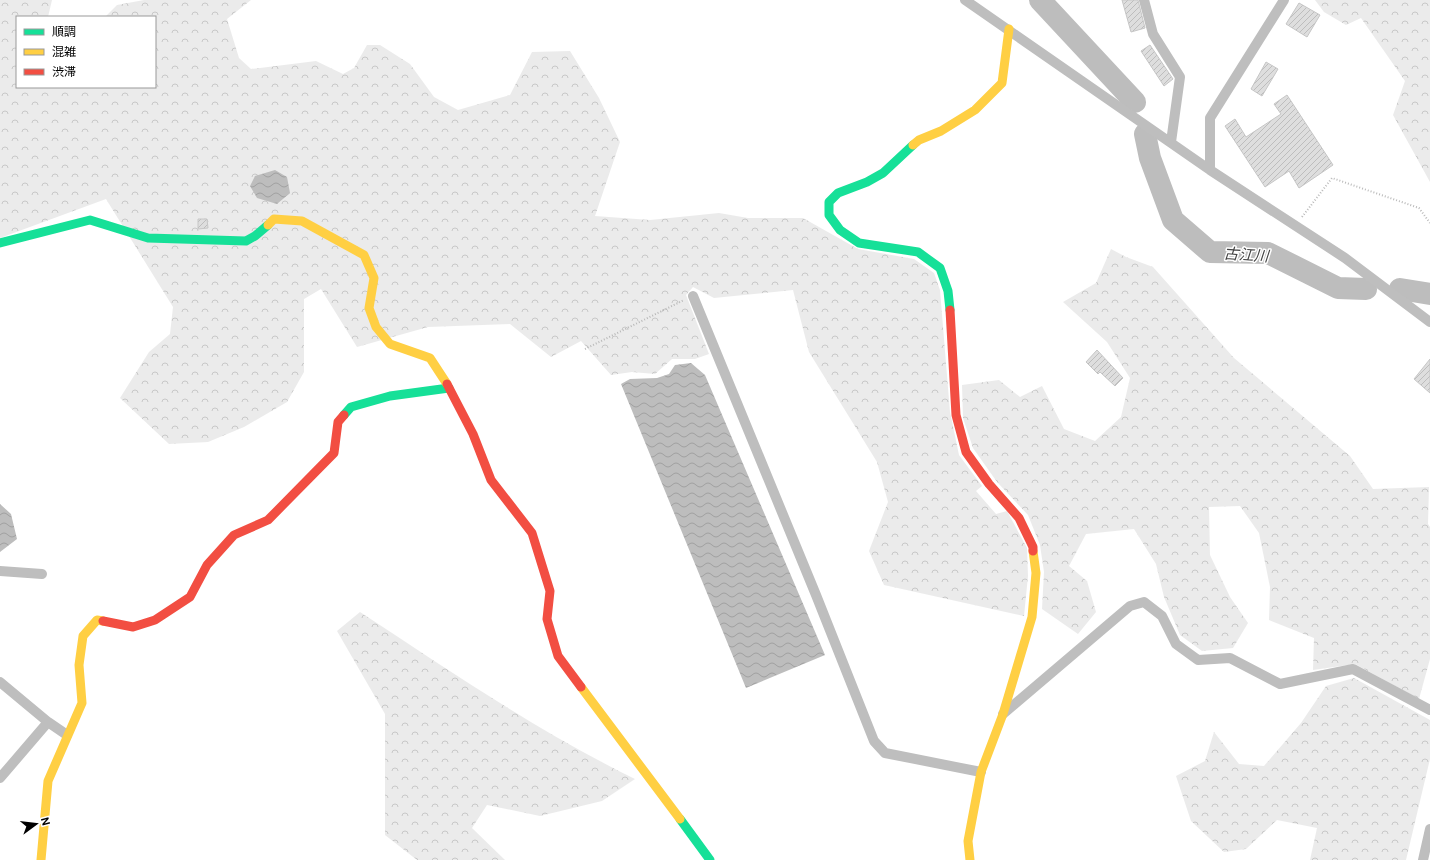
<svg xmlns="http://www.w3.org/2000/svg" width="1430" height="860" font-family="'DM Sans','Noto Sans JP',sans-serif">
<style>
.forest{fill:url(#forest-crowns)}
.water{fill:url(#water-waves)}
.lines{fill:none;stroke-linecap:round;stroke-linejoin:round}
.river{stroke:#bdbdbd;stroke-width:22}
.building{fill:url(#building-hatch);stroke:#c6c6c6}
.path{stroke:#b9b9b9;stroke-width:2;stroke-dasharray:1 2;stroke-linecap:butt}
.street{stroke:#bebebe;stroke-width:10}
.fast{stroke:#16e098;stroke-width:9}
.slow{stroke:#ffcf43;stroke-width:9}
.jam{stroke:#f24e42;stroke-width:9}
.labels{text-anchor:middle;stroke-width:3;stroke-linejoin:round;paint-order:stroke}
.water-label{font-size:15px;font-style:italic;fill:#424242;stroke:#fff}
</style>
<defs>
<pattern id="forest-crowns" width="20" height="18" patternUnits="userSpaceOnUse"><rect width="20" height="18" fill="#ebebeb"/><path d="M2 6a3 3 0 1 1 6 0M12 15a3 3 0 1 1 6 0" fill="none" stroke="#c8c8c8"/></pattern>
<pattern id="water-waves" width="16" height="10" patternUnits="userSpaceOnUse"><rect width="16" height="10" fill="#bdbdbd"/><path d="M0 5q4-4 8 0t8 0" fill="none" stroke="#a1a1a1"/></pattern>
<pattern id="building-hatch" width="6" height="6" patternUnits="userSpaceOnUse"><rect width="6" height="6" fill="#dedede"/><path d="M-1 1l2-2M0 6l6-6M5 7l2-2" fill="none" stroke="#bdbdbd"/></pattern>
</defs>
<rect width="100%" height="100%" fill="#fff"/>
<path class="forest" d="M 0,0 L 52,0 L 48,17 L 17,17 L 17,87 L 155,87 L 155,17 L 105,17 L 117,5 L 144,0 L 251,0 L 227,19 L 239,58 L 251,69 L 316,61 L 343,74 L 354,68 L 367,45 L 380,45 L 410,64 L 434,97 L 458,110 L 510,95 L 532,52 L 570,51 L 599,98 L 620,142 L 595,216 L 650,220 L 719,213 L 748,218 L 803,218 L 858,249 L 914,259 L 934,273 L 940,290 L 950,412 L 959,455 L 982,486 L 976,491 L 996,514 L 1007,511 L 1027,548 L 1028,576 L 1024,616 L 884,585 L 869,551 L 888,502 L 877,462 L 809,352 L 793,290 L 714,298 L 693,287 L 686,295 L 709,354 L 695,359 L 672,359 L 655,374 L 632,372 L 611,375 L 581,341 L 551,357 L 510,324 L 428,327 L 357,347 L 321,289 L 304,299 L 304,372 L 287,402 L 244,427 L 208,442 L 169,444 L 120,398 L 149,352 L 170,334 L 173,307 L 106,199 L 0,238 Z
M 1315,0 L 1430,0 L 1430,182 L 1393,115 L 1405,81 L 1361,18 L 1346,25 L 1324,12 Z
M 1111,249 L 1126,257 L 1153,267 L 1234,358 L 1350,456 L 1373,489 L 1429,487 L 1428,524 L 1430,527 L 1430,659 L 1419,699 L 1355,664 L 1313,670 L 1314,638 L 1269,620 L 1270,587 L 1259,533 L 1240,506 L 1209,507 L 1210,555 L 1230,597 L 1248,623 L 1233,648 L 1202,651 L 1180,635 L 1164,597 L 1156,564 L 1134,529 L 1086,534 L 1069,566 L 1087,581 L 1096,612 L 1078,634 L 1042,609 L 1044,572 L 1040,545 L 1028,515 L 997,482 L 973,448 L 963,418 L 962,385 L 999,380 L 1020,397 L 1042,386 L 1064,429 L 1095,441 L 1121,417 L 1130,378 L 1107,342 L 1063,302 L 1096,283 Z
M 360,612 C 450,671 539,732 635,779 L 602,801 L 540,816 L 487,805 L 472,828 L 505,860 L 417,860 L 385,835 L 385,714 L 337,631 Z
M 1354,678 L 1430,720 L 1430,759 L 1406,860 L 1310,860 L 1317,828 L 1277,820 L 1246,849 L 1224,852 L 1191,821 L 1176,776 L 1205,761 L 1214,732 L 1239,764 L 1264,766 L 1301,723 L 1326,686 Z"/>
<path class="water" d="M 275,170 L 287,177 L 290,193 L 277,204 L 257,198 L 250,186 L 255,176 Z
M 691,363 L 705,375 L 825,655 L 746,688 L 621,384 L 630,379 L 657,378 L 669,374 L 675,365 Z
M 0,504 L 11,514 L 17,539 L 0,552 Z"/>
<g class="lines">
<path class="river" d="M 1040,0 L 1135,102
M 1145,134 L 1150,158 L 1173,220 L 1210,252 L 1268,253 L 1338,288 L 1366,289
M 1400,289 L 1430,294"/>
</g>
<path class="building" d="M 1122,0 L 1138,0 L 1145,28 L 1131,32 Z
M 1299,3 L 1320,15 L 1307,37 L 1286,24 Z
M 1150,45 L 1173,79 L 1164,86 L 1141,51 Z
M 1266,62 L 1278,69 L 1262,96 L 1251,89 Z
M 1287,95 L 1333,165 L 1299,188 L 1289,171 L 1265,187 L 1225,126 L 1235,119 L 1246,137 L 1281,114 L 1274,104 Z
M 198,219 L 207,219 L 208,228 L 198,229 Z
M 1097,350 L 1123,378 L 1115,386 L 1100,372 L 1098,374 L 1086,362 Z
M 1430,359 L 1430,393 L 1414,379 Z"/>
<g class="lines">
<path class="path" d="M 1302,217 L 1332,178 L 1419,208 L 1430,223
M 585,349 L 684,300"/>
<path class="street" d="M 965,0 L 1210,170 L 1345,258 L 1430,322
M 1144,0 L 1153,34 L 1180,77 L 1171,142
M 1210,170 L 1210,118 L 1284,0
M 693,296 L 816,595 L 874,741 L 885,753 L 981,772
M 0,571 L 42,574
M 0,682 L 48,722 L 67,735
M 1003,714 L 1130,606 L 1144,602 L 1162,616 L 1176,644 L 1198,660 L 1230,658 L 1280,684 L 1353,669 L 1430,710
M 0,778 L 48,722
M 1423,860 L 1430,829"/>
<path class="fast" d="M 913,145 L 883,173 L 867,182 L 838,193 L 829,202 L 829,215 L 840,230 L 859,243 L 918,252 L 940,268 L 948,291 L 950,310
M 0,243 L 90,220 L 148,238 L 246,241 L 255,236 L 268,225
M 344,415 L 351,407 L 390,396 L 449,388
M 680,819 L 710,860"/>
<path class="slow" d="M 913,145 L 919,140 L 941,131 L 975,110 L 1002,83 L 1009,29
M 268,225 L 274,219 L 302,221 L 364,255 L 374,278 L 369,308 L 376,327 L 390,344 L 430,358 L 447,384
M 581,687 L 680,819
M 41,860 L 48,781 L 82,703 L 79,665 L 83,636 L 97,620 L 103,621
M 970,860 L 968,841 L 981,772 L 1003,714 L 1032,617 L 1036,573 L 1033,551"/>
<path class="jam" d="M 950,310 L 956,415 L 966,452 L 989,484 L 1019,518 L 1033,547 L 1033,551
M 447,384 L 473,434 L 491,480 L 532,533 L 550,591 L 547,619 L 558,656 L 581,687
M 103,621 L 133,627 L 155,620 L 190,597 L 207,565 L 234,535 L 268,520 L 334,453 L 338,422 L 344,415"/>
</g>
<g class="labels">
<g class="water-label">
<text transform="translate(1246 255) rotate(4)" y="5">古江川</text>
</g>
</g>
<rect x="16" y="16" width="140" height="72" fill="#ffffff" stroke="#999999"/>
<rect x="24" y="29" width="20" height="6" fill="#16e098" stroke="#999999"/>
<text x="52" y="36" font-size="12" fill="#000000">順調</text>
<rect x="24" y="49" width="20" height="6" fill="#ffcf43" stroke="#999999"/>
<text x="52" y="56" font-size="12" fill="#000000">混雑</text>
<rect x="24" y="69" width="20" height="6" fill="#f24e42" stroke="#999999"/>
<text x="52" y="76" font-size="12" fill="#000000">渋滞</text>
<g transform="translate(36 824) rotate(75)" stroke="#ffffff" stroke-width="3" paint-order="stroke">
<path d="M0-3L7 15L0 10L-7 15Z" fill="#000000"/>
<text y="-6" font-size="11" font-weight="bold" text-anchor="middle" fill="#000000">N</text>
</g>
</svg>
